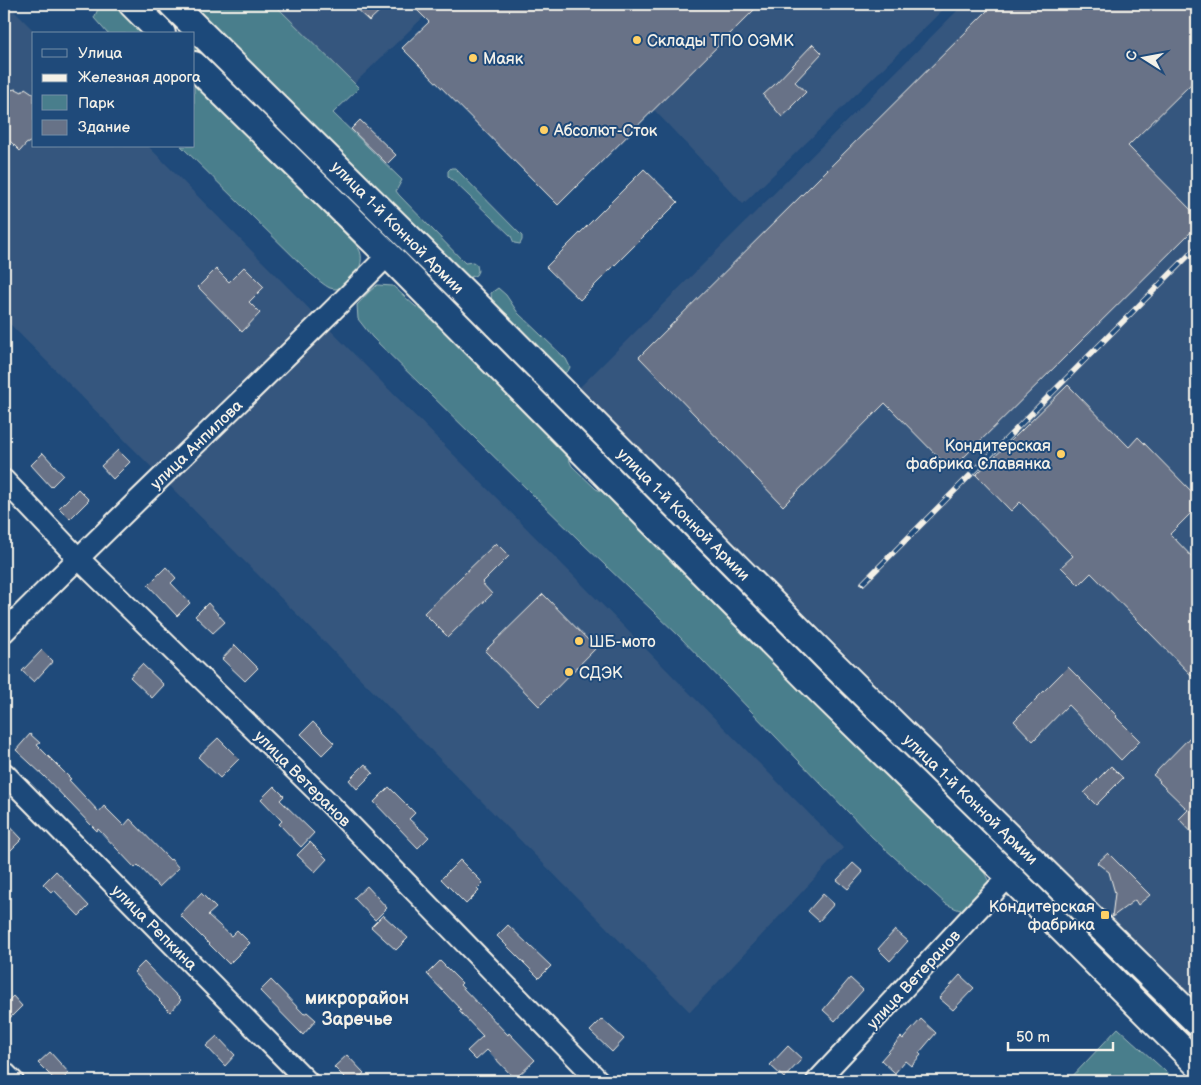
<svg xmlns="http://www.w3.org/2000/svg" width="1201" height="1085" font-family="'Balsamiq Sans',sans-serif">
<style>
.built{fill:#35567e}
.green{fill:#497e8c;stroke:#9eb8ba}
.building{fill:#677287;stroke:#f4f1e8}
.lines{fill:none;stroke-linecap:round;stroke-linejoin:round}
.minor-casing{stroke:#f4f1e8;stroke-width:24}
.major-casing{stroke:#f4f1e8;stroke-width:30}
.minor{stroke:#1f4a7a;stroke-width:20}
.major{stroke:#1f4a7a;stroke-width:26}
.rail-casing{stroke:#f4f1e8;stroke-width:5.5}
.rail{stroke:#1f4a7a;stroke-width:4;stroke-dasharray:11;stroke-linecap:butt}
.poi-dot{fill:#ffd166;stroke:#1f4a7a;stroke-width:2}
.labels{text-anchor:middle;stroke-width:4;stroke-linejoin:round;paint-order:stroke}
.poi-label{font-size:16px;fill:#f4f1e8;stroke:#1f4a7a;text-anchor:start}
.street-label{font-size:16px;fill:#f4f1e8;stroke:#1f4a7a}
.neighbourhood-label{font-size:18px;font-weight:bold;fill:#f4f1e8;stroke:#1f4a7a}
</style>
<rect width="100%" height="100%" fill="#1f4a7a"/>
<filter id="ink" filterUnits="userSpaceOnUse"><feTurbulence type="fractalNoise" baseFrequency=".02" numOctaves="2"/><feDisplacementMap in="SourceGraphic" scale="10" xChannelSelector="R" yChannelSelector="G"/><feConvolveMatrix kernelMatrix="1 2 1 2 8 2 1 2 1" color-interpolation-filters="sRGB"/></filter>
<g filter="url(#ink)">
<path class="built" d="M 4,4 L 7,4 L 37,34 L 34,34 L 34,146 L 148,146 L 843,848 L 690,1012 L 4,318 Z
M 236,4 L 437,4 L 336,101 Z
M 554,4 L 949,4 L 743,204 Z
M 964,4 L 1197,4 L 1197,988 L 1188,997 L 579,388 Z"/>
<path class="green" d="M 93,4 L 116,4 L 148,34 L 108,34 L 94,18 L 98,9 Z
M 187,4 L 274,4 L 359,88 L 333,113 L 402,180 L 396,191 L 399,195 L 465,263 L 473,262 L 477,265 L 478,271 L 476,275 L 468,278 Z
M 194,40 L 530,373 L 530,378 L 528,380 L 194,52 Z
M 194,78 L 323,208 C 330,218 337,226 346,235 C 350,239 356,244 359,249 C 368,264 349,295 330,288 C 325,286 316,278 311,274 L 181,146 L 194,146 Z
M 451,168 L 455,168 L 522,236 L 522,240 L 520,244 L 514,243 L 511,236 L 448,176 L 448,171 Z
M 377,285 L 393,286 L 415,306 L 429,314 L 561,444 L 572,466 L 596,489 L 614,497 L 935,820 L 944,834 L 964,851 L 985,874 L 989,882 C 986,893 975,910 962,910 C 957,910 951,906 946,904 L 872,837 L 679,636 L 581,542 L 372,337 L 358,319 L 357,305 L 369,292 Z
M 498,288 L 506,295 L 518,313 L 566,359 L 570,367 L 568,371 L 564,373 L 557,371 L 546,362 L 543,351 L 506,313 L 497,312 L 492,304 L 491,293 Z
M 577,422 L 1009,851 L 1007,855 L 1004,856 L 999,852 L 572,425 L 573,423 Z
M 1049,894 L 1167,1007 L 1169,1014 L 1169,1016 L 1165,1017 L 1047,897 Z
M 1118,1028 L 1176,1081 L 1068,1081 Z"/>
<path class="building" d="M 351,4 L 387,4 L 369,21 Z
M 411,4 L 760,4 L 558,205 L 402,48 L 429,22 Z
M 994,4 L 1197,4 L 1197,78 L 1128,146 L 1197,216 L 1197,226 L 951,470 L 885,403 L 783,506 L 639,357 Z
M 813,44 L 822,53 L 795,82 L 806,92 L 792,106 L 793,107 L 782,117 L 763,95 L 774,85 Z
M 25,88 L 34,94 L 34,140 L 26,144 L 20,151 L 4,135 L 4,91 L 16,89 L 22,92 Z
M 360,120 L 396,155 L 387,164 L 351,129 Z
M 644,169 L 678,202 L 580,300 L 546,267 Z
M 244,267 L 264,287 L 249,302 L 260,313 L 242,332 L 198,287 L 216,269 L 229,282 Z
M 1068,385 L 1129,447 L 1138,437 L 1197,497 L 1197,507 L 1170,534 L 1197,562 L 1197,681 L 1091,573 L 1079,585 L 1061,567 L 1073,556 L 1020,502 L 1011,511 L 976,475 Z
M 118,450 L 130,462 L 113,479 L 101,466 Z
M 43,453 L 63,475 L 51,487 L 31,465 Z
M 78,489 L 89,500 L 70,519 L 59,508 Z
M 496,543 L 509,556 L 482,583 L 492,594 L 448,637 L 424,613 Z
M 166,567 L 176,578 L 171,583 L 190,603 L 177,616 L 148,585 Z
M 543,594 L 596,648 L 539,706 L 485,651 Z
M 208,603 L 225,622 L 213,633 L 195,616 Z
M 235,645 L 258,668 L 245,681 L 222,659 Z
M 42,650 L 53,661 L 34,682 L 22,671 Z
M 142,664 L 164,685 L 152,698 L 130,677 Z
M 1068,667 L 1117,716 L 1116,717 L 1140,741 L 1121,760 L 1068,705 L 1033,741 L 1014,721 Z
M 313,722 L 334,743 L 322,755 L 301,734 Z
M 1197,730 L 1197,838 L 1179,819 L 1188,810 L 1159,782 L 1160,781 L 1153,775 Z
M 30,734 L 40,743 L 37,745 L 71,779 L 69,780 L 99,812 L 104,806 L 124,826 L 130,819 L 170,860 L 171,859 L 179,868 L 159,887 L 138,865 L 135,868 L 98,829 L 97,831 L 91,825 L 44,776 L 16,750 Z
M 218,738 L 239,759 L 220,778 L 198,757 Z
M 365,764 L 373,773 L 357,789 L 349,780 Z
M 1111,766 L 1123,778 L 1096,805 L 1084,793 Z
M 274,786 L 284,796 L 280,800 L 314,833 L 301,847 L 279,824 L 282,821 L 261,799 Z
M 389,787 L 415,813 L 409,819 L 429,837 L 418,848 L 374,802 Z
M 4,820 L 22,839 L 4,857 Z
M 310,842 L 327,859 L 315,872 L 297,855 Z
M 1108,853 L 1150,895 L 1138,905 L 1135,900 L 1112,917 L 1115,893 L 1109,872 L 1097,863 Z
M 460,860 L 483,883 L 477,889 L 479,891 L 466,904 L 441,879 Z
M 853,863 L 863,872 L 848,889 L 837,880 Z
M 56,871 L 89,906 L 79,916 L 54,890 L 52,893 L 43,884 Z
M 367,886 L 387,908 L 375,920 L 354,898 Z
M 201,893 L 216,908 L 208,915 L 231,936 L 237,930 L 250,943 L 229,964 L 180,915 Z
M 823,894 L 834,904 L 819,921 L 808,911 Z
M 383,915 L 408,938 L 396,950 L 371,927 Z
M 508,925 L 551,966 L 539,978 L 497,936 Z
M 895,930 L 908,941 L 890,961 L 878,949 Z
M 440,961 L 462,983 L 460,985 L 508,1035 L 509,1033 L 535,1060 L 515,1079 L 487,1050 L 476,1060 L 467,1051 L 483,1036 L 459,1011 L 461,1010 L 427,974 Z
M 144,962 L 181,1000 L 170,1012 L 159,1001 L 160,1000 L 134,972 Z
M 960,975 L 974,988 L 953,1010 L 939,998 Z
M 850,978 L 863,990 L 835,1021 L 823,1010 Z
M 271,980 L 304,1014 L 307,1012 L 316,1020 L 303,1035 L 260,991 Z
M 13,996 L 22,1006 L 4,1024 L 4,1005 Z
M 602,1019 L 624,1039 L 612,1052 L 590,1031 Z
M 921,1019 L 936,1033 L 919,1053 L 921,1055 L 911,1066 L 905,1061 L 895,1073 L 881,1060 L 901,1037 L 903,1039 Z
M 217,1036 L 235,1055 L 225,1066 L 206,1046 Z
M 788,1046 L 802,1059 L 784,1078 L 770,1065 Z
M 50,1052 L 69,1073 L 61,1081 L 56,1081 L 38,1063 Z
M 347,1055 L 364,1073 L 356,1081 L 348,1081 L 334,1067 Z"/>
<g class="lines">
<g class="minor-casing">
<path id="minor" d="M 4,480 L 78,558 L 328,802 L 599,1081
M 4,632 C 130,505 262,383 388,255
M 4,773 L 307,1081
M 4,1072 L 13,1081
M 817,1081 L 1009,876"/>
</g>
<g class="major-casing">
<path id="major" d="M 132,4 L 162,34
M 172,4 L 475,303 L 828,659 L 1197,1022
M 194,65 L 388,255 L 808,679 L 1014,881 L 1197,1064"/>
</g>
<use href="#minor" class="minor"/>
<use href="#major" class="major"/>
<g class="rail-casing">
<path id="rail" d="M 863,583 L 1197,247"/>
</g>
<use href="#rail" class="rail"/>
</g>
</g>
<g class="poi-dot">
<circle cx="637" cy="40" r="5"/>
<circle cx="473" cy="58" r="5"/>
<circle cx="544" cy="130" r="5"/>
<circle cx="1061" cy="454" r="5"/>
<circle cx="579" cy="641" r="5"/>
<circle cx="569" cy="672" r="5"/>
<rect x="1100" y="910" width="10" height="10" rx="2.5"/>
</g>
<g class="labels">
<g class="poi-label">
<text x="647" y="46">Склады ТПО ОЭМК</text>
<text x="483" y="64">Маяк</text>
<text x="554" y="136">Абсолют-Сток</text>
<text x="1051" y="451" text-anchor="end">Кондитерская<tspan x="1051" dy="18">фабрика Славянка</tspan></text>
<text x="589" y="647">ШБ-мото</text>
<text x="579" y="678">СДЭК</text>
<text x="1095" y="912" text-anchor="end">Кондитерская<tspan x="1095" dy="18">фабрика</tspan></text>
</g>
<g class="street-label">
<text transform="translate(398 227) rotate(45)" y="6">улица 1-й Конной Армии</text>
<text transform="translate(196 444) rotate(-44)" y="6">улица Анпилова</text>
<text transform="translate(684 514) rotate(45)" y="6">улица 1-й Конной Армии</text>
<text transform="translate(303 778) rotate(45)" y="6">улица Ветеранов</text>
<text transform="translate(971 799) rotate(44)" y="6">улица 1-й Конной Армии</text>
<text transform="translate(155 927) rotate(45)" y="6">улица Репкина</text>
<text transform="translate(913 979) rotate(-47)" y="6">улица Ветеранов</text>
</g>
<g class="neighbourhood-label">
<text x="357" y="1004">микрорайон<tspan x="357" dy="21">Заречье</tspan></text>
</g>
</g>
<rect width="1201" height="1085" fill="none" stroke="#1f4a7a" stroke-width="20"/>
<rect x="10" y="10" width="1181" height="1065" fill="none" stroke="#f4f1e8" stroke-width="2" filter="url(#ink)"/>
<rect x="32" y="32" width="162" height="115" fill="#1f4a7a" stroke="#748da6"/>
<rect x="42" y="49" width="25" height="8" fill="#1f4a7a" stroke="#748da6"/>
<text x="78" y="58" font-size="15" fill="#f4f1e8">Улица</text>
<rect x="42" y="74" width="25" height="8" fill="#f4f1e8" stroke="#748da6"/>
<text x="78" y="82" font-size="15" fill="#f4f1e8">Железная дорога</text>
<rect x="42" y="95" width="25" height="15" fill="#497e8c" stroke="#748da6"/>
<text x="78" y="108" font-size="15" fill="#f4f1e8">Парк</text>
<rect x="42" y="120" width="25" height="15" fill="#677287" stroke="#748da6"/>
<text x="78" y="132" font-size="15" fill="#f4f1e8">Здание</text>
<g transform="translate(1144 58) rotate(281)" stroke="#1f4a7a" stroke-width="4" paint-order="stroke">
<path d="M0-4L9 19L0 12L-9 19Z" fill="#f4f1e8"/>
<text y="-8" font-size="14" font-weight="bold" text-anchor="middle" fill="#f4f1e8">С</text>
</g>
<path d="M1008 1042v8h105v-8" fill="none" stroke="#f4f1e8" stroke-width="2.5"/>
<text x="1016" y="1042" font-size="15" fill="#f4f1e8" stroke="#1f4a7a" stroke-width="4" paint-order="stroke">50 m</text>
</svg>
